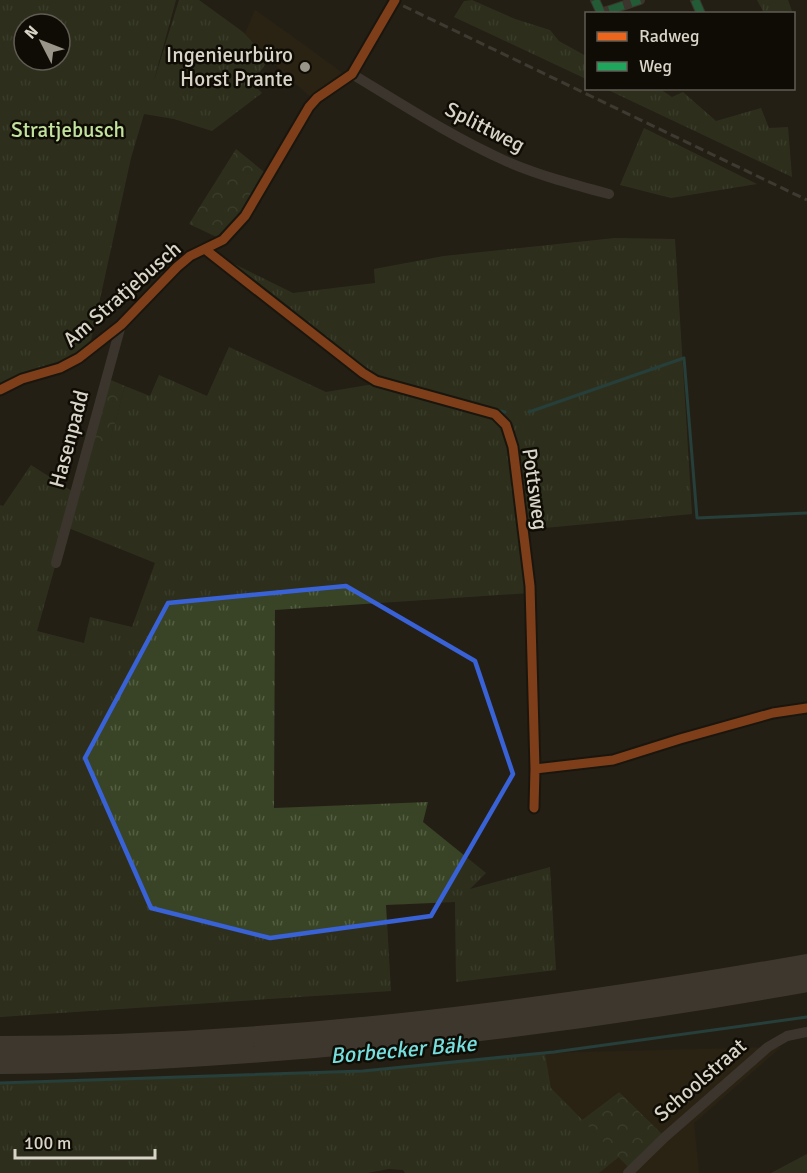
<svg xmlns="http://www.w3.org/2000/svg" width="807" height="1173" font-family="Signika,sans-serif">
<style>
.built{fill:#322911}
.grass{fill:url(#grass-tufts);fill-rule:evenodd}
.forest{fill:url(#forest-crowns)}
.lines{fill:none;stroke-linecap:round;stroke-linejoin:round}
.stream{stroke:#286666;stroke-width:3}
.street{stroke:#57514b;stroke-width:10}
.highway{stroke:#5d564c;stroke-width:20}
.rail{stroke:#5d5952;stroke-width:3;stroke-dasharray:9 4.5;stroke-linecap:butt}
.quiet{stroke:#20a55d;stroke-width:8;stroke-dasharray:15 8;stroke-linecap:butt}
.cycleway-casing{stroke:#0f0c05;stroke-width:13}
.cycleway{stroke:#eb651d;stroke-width:9}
.marked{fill:none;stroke:#3962d6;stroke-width:4.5;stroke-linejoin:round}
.poi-dot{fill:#9a9589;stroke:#0f0c05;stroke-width:2}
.labels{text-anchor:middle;stroke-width:5;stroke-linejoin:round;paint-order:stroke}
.poi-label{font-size:21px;fill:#d9d4c8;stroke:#0f0c05;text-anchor:end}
.street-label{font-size:21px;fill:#d9d4c8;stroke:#0f0c05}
.park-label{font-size:21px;fill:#c2e39d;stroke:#0f0c05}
.water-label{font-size:22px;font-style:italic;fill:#75dfdf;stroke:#0f0c05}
</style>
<defs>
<pattern id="grass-tufts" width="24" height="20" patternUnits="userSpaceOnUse" patternTransform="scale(1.5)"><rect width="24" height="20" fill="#384425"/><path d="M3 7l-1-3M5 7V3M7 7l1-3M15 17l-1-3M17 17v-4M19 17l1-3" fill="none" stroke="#545e43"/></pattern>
<pattern id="forest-crowns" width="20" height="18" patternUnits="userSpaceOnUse" patternTransform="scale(1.5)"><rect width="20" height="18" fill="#384425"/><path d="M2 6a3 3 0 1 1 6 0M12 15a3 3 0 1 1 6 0" fill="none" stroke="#545e43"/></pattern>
</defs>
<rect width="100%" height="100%" fill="#241f15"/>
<path class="built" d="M 255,10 L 289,34 L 348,77 L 315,101 L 284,73 L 245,34 Z
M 781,1047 L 694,1123 L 699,1173 L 599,1173 L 619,1157 L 631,1170 L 619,1092 L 582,1120 L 551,1088 L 545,1053 Z"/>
<path class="grass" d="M 0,0 L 176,0 L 153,84 L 179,0 L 199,0 L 243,32 L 269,59 L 252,83 L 262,93 L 212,131 L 174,119 L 144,114 L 131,158 L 89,349 L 0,390 ZM 24,24 L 60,24 L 60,60 L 24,60 Z
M 472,0 L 515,19 L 550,30 L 559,41 L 586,56 L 586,79 L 454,17 L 464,1 Z
M 757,0 L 788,0 L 792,11 L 783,13 L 764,13 Z
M 606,89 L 660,89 L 672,97 L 683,92 L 716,121 L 761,108 L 769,128 L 788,127 L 792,177 Z
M 644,128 L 757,184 L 671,198 L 620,185 Z
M 615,238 L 675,239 L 692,514 L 523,530 L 505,425 L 530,593 L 275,610 L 274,808 L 428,802 L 423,822 L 486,873 L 470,889 L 550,867 L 556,970 L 456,982 L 455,902 L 386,905 L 391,991 L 0,1017 L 0,505 L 3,506 L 31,465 L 75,493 L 87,449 L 106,455 L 125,386 L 150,396 L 159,375 L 207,396 L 229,347 L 326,392 L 380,383 L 206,250 L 293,293 L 375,283 L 374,269 L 444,256 ZM 66,527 L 155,563 L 132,627 L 90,617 L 84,643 L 37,631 Z
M 545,1053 L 551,1088 L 619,1157 L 599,1173 L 405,1173 L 403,1170 L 389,1169 L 367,1173 L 0,1173 L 0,1084 L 363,1071 Z
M 807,1154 L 807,1173 L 771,1173 Z"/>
<path class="forest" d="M 236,149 L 269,176 L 223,240 L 189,224 Z
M 106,378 L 125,386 L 106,456 L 87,449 Z
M 619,1092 L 665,1137 L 631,1170 L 582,1120 Z"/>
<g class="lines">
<path class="stream" d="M 496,410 L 505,412
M 529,412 L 684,358 L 697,518 L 807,513
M 0,1083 L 363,1071 L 554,1052 L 807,1017"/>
<path class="street" d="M 595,0 L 601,13 L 640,0
M 695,0 L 701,14
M 352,74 C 403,105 454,138 508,162 C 541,176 575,185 609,194
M 206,250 L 363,373 L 376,381 L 495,414 L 506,425 L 513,447 L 530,586 L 535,769
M 0,390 L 22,379 L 60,368 L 79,358 L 121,325 L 177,267 L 190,256 L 223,240 L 245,216 L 309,107 L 317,98 L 352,74 L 395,0
M 56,563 L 121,325
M 534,808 L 535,769 L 613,760 L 680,739 L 773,713 L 807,708
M 628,1173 L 665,1137 L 768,1047 L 787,1036 L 807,1032"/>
<path class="highway" d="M 0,1046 C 270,1046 541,1011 807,964
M 0,1064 C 83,1064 166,1059 249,1053 C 436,1040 623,1015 807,982"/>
<path class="rail" d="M 391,0 L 807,200"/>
<path class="quiet" d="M 595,0 L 601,13 L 640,0
M 695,0 L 701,14"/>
<g class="cycleway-casing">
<path id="cycleway" d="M 206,250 L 363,373 L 376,381 L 495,414 L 506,425 L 513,447 L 530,586 L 535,769
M 0,390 L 22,379 L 60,368 L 79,358 L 121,325 L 177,267 L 190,256 L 223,240 L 245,216 L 309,107 L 317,98 L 352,74 L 395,0
M 534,808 L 535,769 L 613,760 L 680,739 L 773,713 L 807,708"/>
</g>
<use href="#cycleway" class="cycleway"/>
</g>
<path d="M0 0H807V1173H0ZM 346,586 L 475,661 L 513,774 L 431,916 L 270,938 L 151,908 L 85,758 L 168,603 Z" fill="#241f15" fill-opacity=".55" fill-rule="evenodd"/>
<path class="marked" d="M 346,586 L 475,661 L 513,774 L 431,916 L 270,938 L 151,908 L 85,758 L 168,603 Z"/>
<circle class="poi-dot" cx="305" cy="67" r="6"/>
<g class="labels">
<g class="poi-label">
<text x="293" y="62">Ingenieurbüro<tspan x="293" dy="24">Horst Prante</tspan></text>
</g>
<g class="street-label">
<text transform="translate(485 127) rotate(27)" y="7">Splittweg</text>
<text transform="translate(122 294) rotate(-41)" y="7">Am Stratjebusch</text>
<text transform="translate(69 439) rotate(-75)" y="7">Hasenpadd</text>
<text transform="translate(535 489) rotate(82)" y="7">Pottsweg</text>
<text transform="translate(700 1080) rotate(-41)" y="7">Schoolstraat</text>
</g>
<g class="park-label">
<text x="68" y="137">Stratjebusch</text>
</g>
<g class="water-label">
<text transform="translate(403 1049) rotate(-5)" y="8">Borbecker Bäke</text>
</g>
</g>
<rect x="585" y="12" width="210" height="78" fill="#0f0c05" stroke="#605c53" stroke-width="1.5"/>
<rect x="597" y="32" width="30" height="9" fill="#eb651d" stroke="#605c53" stroke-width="1.5"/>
<text x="639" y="42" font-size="18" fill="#d9d4c8">Radweg</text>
<rect x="597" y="62" width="30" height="9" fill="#20a55d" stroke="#605c53" stroke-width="1.5"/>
<text x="639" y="72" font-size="18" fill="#d9d4c8">Weg</text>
<g transform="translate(42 42) rotate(312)"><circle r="28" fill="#0f0c05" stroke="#605c53" stroke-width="1.5"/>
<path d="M0-4.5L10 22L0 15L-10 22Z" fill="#9a9589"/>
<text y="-9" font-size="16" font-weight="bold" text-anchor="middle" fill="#d9d4c8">N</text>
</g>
<path d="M15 1149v9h140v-9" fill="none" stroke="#d9d4c8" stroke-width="3"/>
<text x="24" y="1149" font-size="18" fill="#d9d4c8" stroke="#0f0c05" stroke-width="4.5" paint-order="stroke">100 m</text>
</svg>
